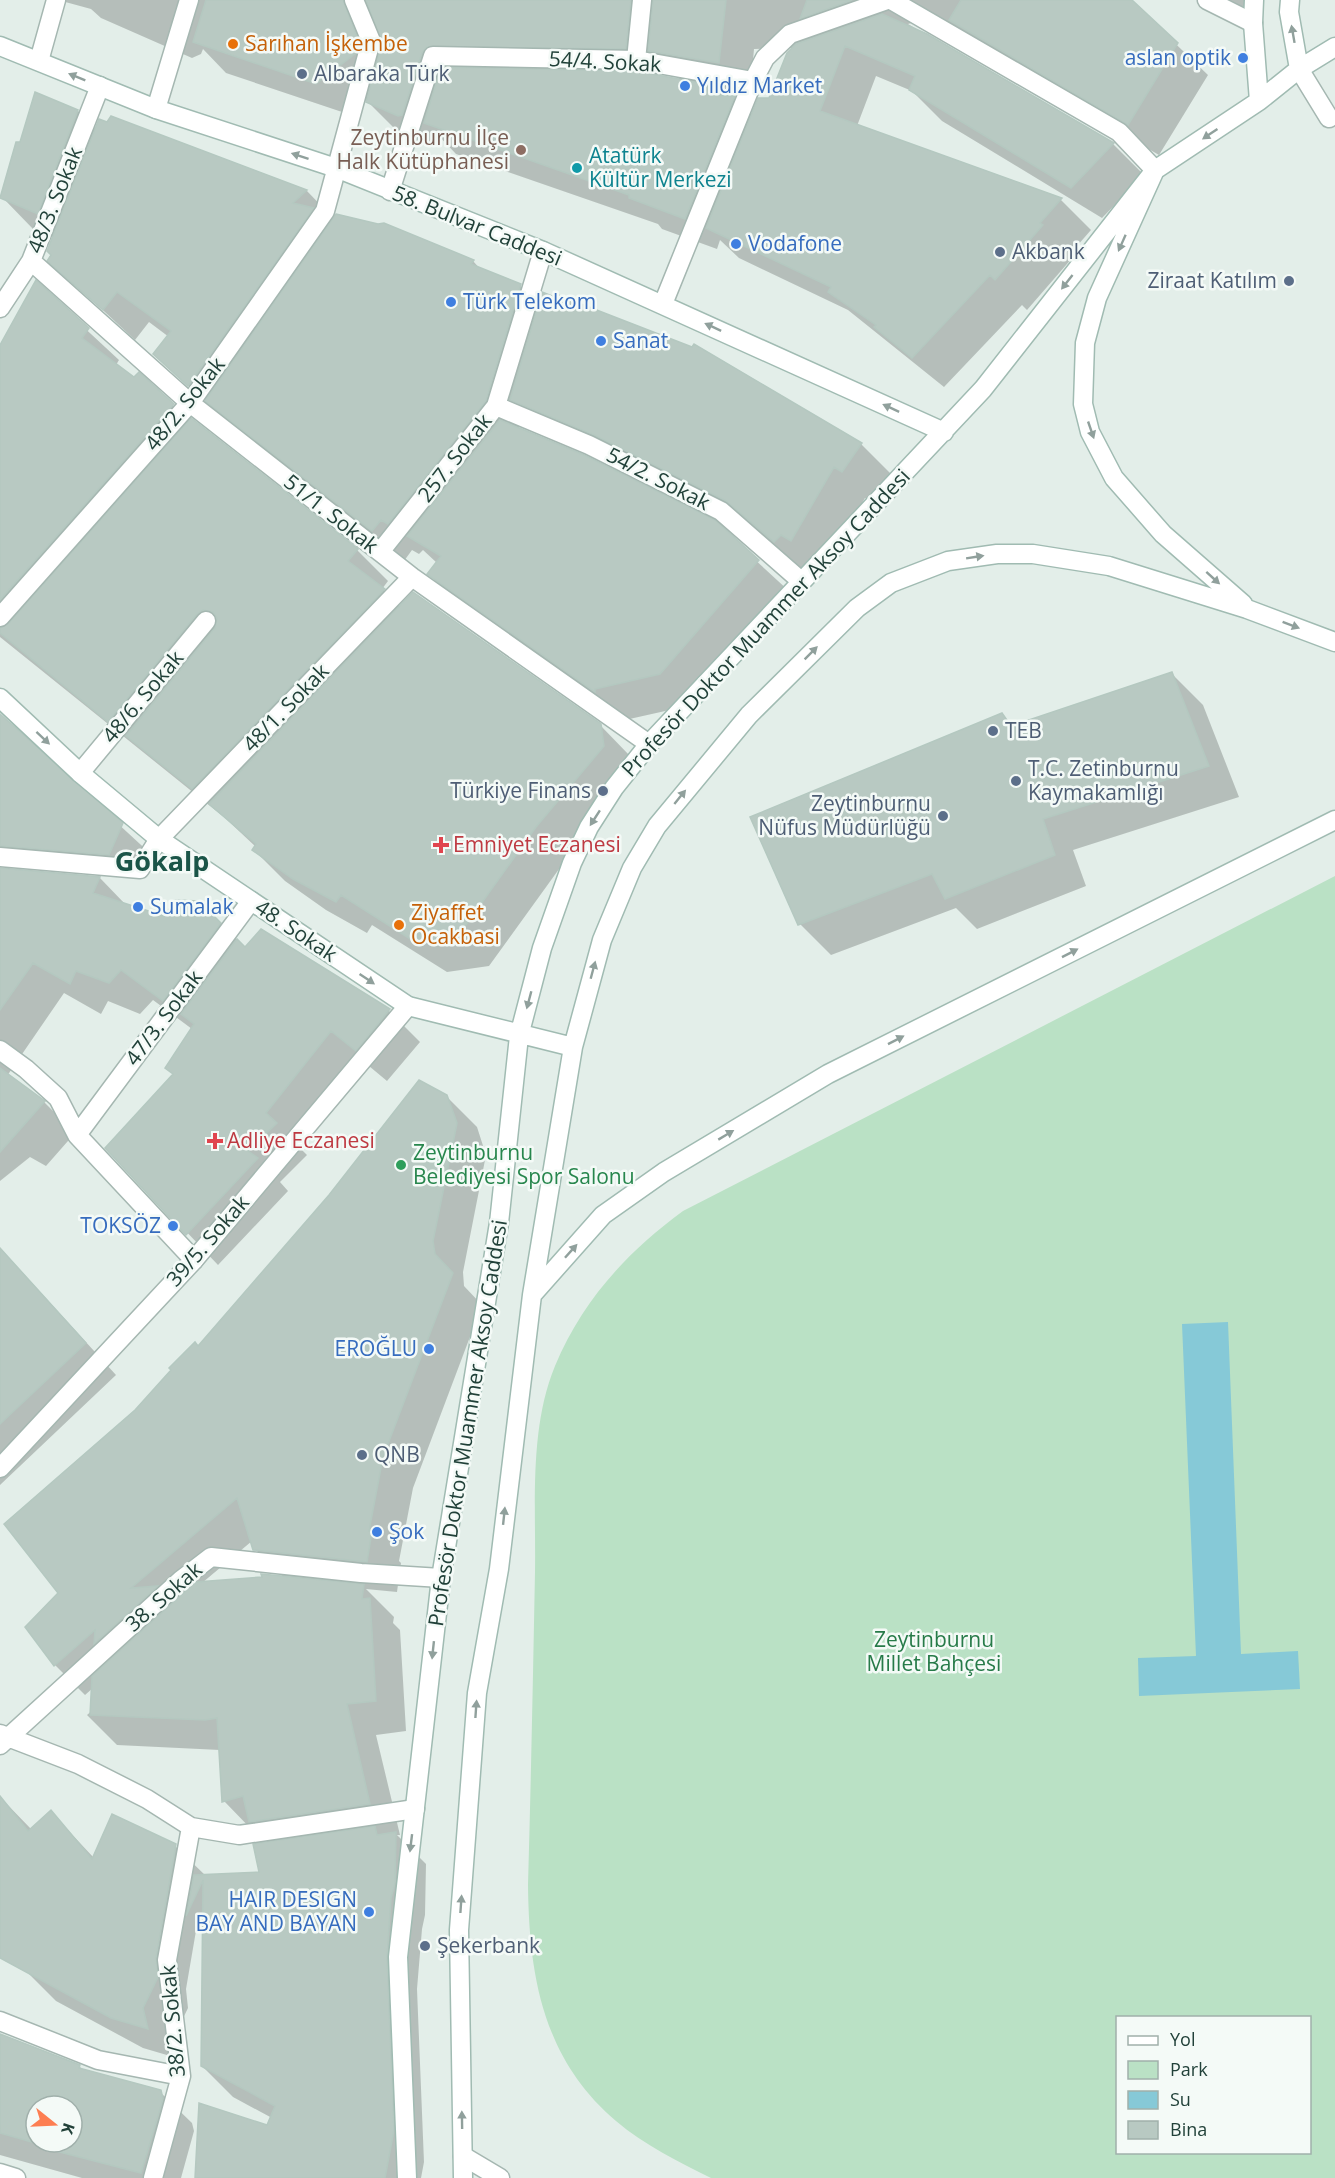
<svg xmlns="http://www.w3.org/2000/svg" width="1335" height="2178" font-family="'Open Sans',sans-serif">
<style>
.green{fill:#bae1c5;fill-rule:evenodd}
.water{fill:#86c9d7}
.shadow{fill:#0003;fill-rule:evenodd}
.building{fill:#b8c9c2;stroke:#b4c8c0;stroke-width:1.5;fill-rule:evenodd}
.lines{fill:none;stroke-linecap:round;stroke-linejoin:round}
.pedestrian-casing{stroke:#a5b7b1;stroke-width:21}
.minor-casing{stroke:#a5b7b1;stroke-width:21}
.tertiary-casing{stroke:#a5b7b1;stroke-width:21}
.secondary-casing{stroke:#a0bbb2;stroke-width:21}
.pedestrian{stroke:#fff;stroke-width:18}
.minor{stroke:#fff;stroke-width:18}
.tertiary{stroke:#fff;stroke-width:18}
.secondary{stroke:#fff;stroke-width:18}
.oneway{fill:#90a09c}
.food-dot{fill:#e8710a;stroke:#f4faf7;stroke-width:2}
.shop-dot{fill:#3f7fe0;stroke:#f4faf7;stroke-width:2}
.service-dot{fill:#5c6f8a;stroke:#f4faf7;stroke-width:2}
.education-dot{fill:#8d6e63;stroke:#f4faf7;stroke-width:2}
.culture-dot{fill:#0f9aa8;stroke:#f4faf7;stroke-width:2}
.health-dot{fill:#e0444e;stroke:#f4faf7;stroke-width:2}
.leisure-dot{fill:#2e9e5b;stroke:#f4faf7;stroke-width:2}
.labels{text-anchor:middle;stroke-width:5;stroke-linejoin:round;paint-order:stroke}
.food-label{font-size:21px;fill:#c56008;stroke:#f4faf7;text-anchor:start}
.shop-label{font-size:21px;fill:#366cbe;stroke:#f4faf7;text-anchor:start}
.street-label{font-size:21px;fill:#214139;stroke:#f4faf7}
.service-label{font-size:21px;fill:#4e5e75;stroke:#f4faf7;text-anchor:start}
.education-label{font-size:21px;fill:#785e54;stroke:#f4faf7;text-anchor:end}
.culture-label{font-size:21px;fill:#0d838f;stroke:#f4faf7;text-anchor:start}
.health-label{font-size:21px;fill:#be3a42;stroke:#f4faf7;text-anchor:start}
.leisure-label{font-size:21px;fill:#27864d;stroke:#f4faf7;text-anchor:start}
.park-label{font-size:21px;fill:#277b49;stroke:#f4faf7}
.district-label{font-size:27px;font-weight:bold;fill:#1b5548;stroke:#f4faf7}
</style>
<rect width="100%" height="100%" fill="#e3eee9"/>
<path class="green" d="M 1335,876 L 1335,2178 L 711,2178 C 679,2162 644,2145 616,2121 C 543,2059 529,1976 528,1885 C 531,1780 533,1676 535,1572 C 536,1505 529,1429 555,1366 C 582,1301 627,1252 683,1211 ZM 1118,2018 L 1310,2018 L 1310,2152 L 1118,2152 Z"/>
<path class="water" d="M 1228,1322 L 1241,1654 L 1298,1651 L 1300,1689 L 1139,1696 L 1138,1658 L 1196,1656 L 1182,1324 Z"/>
<path class="shadow" d="M 58,0 L 1130,0 L 1208,75 L 1159,155 L 924,19 L 908,24 L 1113,144 L 1144,175 L 1102,218 L 942,121 L 912,91 L 876,76 L 857,126 L 1061,200 L 1091,230 L 1070,254 L 1073,257 L 1027,310 L 1022,305 L 944,387 L 848,310 L 739,258 L 720,240 L 717,249 L 662,229 L 658,224 L 456,154 L 437,134 L 433,146 L 431,146 L 399,133 L 368,102 L 369,98 L 348,114 L 226,73 L 203,49 L 201,54 L 192,58 L 101,18 L 91,9 ZM 377,22 L 383,37 L 380,49 L 373,31 ZM 794,48 L 770,100 L 753,116 L 734,98 L 726,97 L 716,88 L 750,94 L 754,49 ZM 659,59 L 681,81 L 657,77 Z
M 1220,0 L 1255,0 L 1252,9 Z
M 36,94 L 78,111 L 96,130 L 108,124 L 111,118 L 307,191 L 334,219 L 384,225 L 473,261 L 482,271 L 520,286 L 540,305 L 861,444 L 892,475 L 874,502 L 865,498 L 822,571 L 806,572 L 759,532 L 523,411 L 518,429 L 714,522 L 790,592 L 692,705 L 625,720 L 460,605 L 429,574 L 437,563 L 423,550 L 419,554 L 412,550 L 404,561 L 238,432 L 155,354 L 169,337 L 149,322 L 135,340 L 49,260 L 54,238 L 34,230 L 3,198 L 3,188 L 17,144 L 21,144 Z
M 36,283 L 119,360 L 116,365 L 135,380 L 139,374 L 190,422 L 357,550 L 388,581 L 382,589 L 400,607 L 600,725 L 631,757 L 635,778 L 567,858 L 489,966 L 447,972 L 372,925 L 367,933 L 326,910 L 285,881 L 254,850 L 256,847 L 225,818 L 0,637 L 0,349 Z
M 1172,674 L 1203,705 L 1239,797 L 1073,850 L 1086,886 L 977,929 L 956,908 L 831,955 L 800,924 L 1001,715 L 1014,727 Z
M 0,715 L 153,856 L 145,876 L 0,856 Z
M 0,869 L 100,878 L 126,905 L 165,918 L 198,902 L 246,949 L 262,931 L 389,1011 L 420,1042 L 387,1081 L 363,1061 L 297,1145 L 307,1155 L 280,1182 L 288,1191 L 218,1265 L 107,1148 L 174,1075 L 192,1029 L 153,1000 L 140,1014 L 108,1001 L 101,1014 L 64,993 L 7,1076 L 44,1102 L 75,1133 L 46,1166 L 30,1157 L 0,1181 Z
M 446,1096 L 477,1127 L 486,1155 L 463,1272 L 464,1286 L 482,1305 L 413,1488 L 399,1561 L 401,1563 L 397,1592 L 366,1589 L 394,1617 L 393,1623 L 400,1630 L 406,1731 L 376,1735 L 400,1835 L 397,1835 L 426,1864 L 425,1915 L 422,1929 L 417,1989 L 424,2162 L 421,2178 L 196,2178 L 268,2127 L 272,2118 L 233,2097 L 202,2066 L 204,1931 L 197,1925 L 186,1989 L 188,2008 L 173,2039 L 177,2058 L 143,2048 L 56,2001 L 26,1971 L 0,1902 L 0,1797 L 32,1830 L 51,1812 L 94,1858 L 175,1846 L 206,1876 L 261,1873 L 272,1843 L 259,1830 L 254,1832 L 224,1801 L 220,1750 L 117,1745 L 87,1715 L 157,1654 L 118,1666 L 85,1695 L 55,1665 L 27,1627 L 60,1593 L 136,1411 ZM 252,1541 L 255,1549 L 283,1577 L 202,1583 Z
M 0,1248 L 116,1375 L 0,1485 Z
M 0,2035 L 79,2066 L 84,2071 L 160,2092 L 192,2123 L 194,2131 L 181,2178 L 82,2178 L 0,2155 ZM 36,2106 L 72,2106 L 72,2142 L 36,2142 Z"/>
<path class="building" d="M 206,0 L 343,0 L 359,42 L 356,53 L 316,84 L 193,42 Z
M 366,0 L 631,0 L 626,49 L 427,47 L 422,53 L 402,115 L 398,116 L 366,102 L 382,43 Z
M 653,0 L 726,0 L 719,63 L 648,51 Z
M 807,0 L 852,0 L 800,19 Z
M 961,0 L 1132,0 L 1178,43 L 1128,125 L 949,20 Z
M 882,14 L 927,34 L 1114,143 L 1071,188 L 909,90 L 915,76 L 845,46 L 820,111 L 1062,198 L 1040,223 L 1043,225 L 995,280 L 990,275 L 912,358 L 874,327 L 876,325 L 828,292 L 831,287 L 706,228 L 758,98 L 769,98 L 787,53 L 796,44 Z
M 441,67 L 635,71 L 717,86 L 716,95 L 735,96 L 685,219 L 629,198 L 629,195 L 424,123 Z
M 35,92 L 78,110 L 38,214 L 0,198 L 16,142 L 20,142 Z
M 111,116 L 307,190 L 293,203 L 314,208 L 188,386 L 153,354 L 171,331 L 117,292 L 103,310 L 47,261 L 51,255 L 47,251 L 99,119 L 107,122 Z
M 336,214 L 378,224 L 384,223 L 474,260 L 471,264 L 521,284 L 486,401 L 388,524 L 381,520 L 372,531 L 205,401 Z
M 36,280 L 89,328 L 82,338 L 134,377 L 139,372 L 174,404 L 0,600 L 0,345 Z
M 542,292 L 557,298 L 558,295 L 692,347 L 694,344 L 862,443 L 842,472 L 834,467 L 791,541 L 781,535 L 774,542 L 726,501 L 594,435 L 510,400 Z
M 191,418 L 358,549 L 348,561 L 385,589 L 192,789 L 126,736 L 215,628 L 217,618 L 213,612 L 203,610 L 197,614 L 108,722 L 0,633 L 0,628 L 8,624 Z
M 500,420 L 584,455 L 715,520 L 759,560 L 660,674 L 595,689 L 595,692 L 427,574 L 441,556 L 407,536 Z
M 413,592 L 601,724 L 604,746 L 536,827 L 458,936 L 415,942 L 341,895 L 336,902 L 293,879 L 252,850 L 256,844 L 209,804 Z
M 1172,672 L 1209,766 L 1043,819 L 1055,855 L 945,899 L 932,874 L 798,925 L 750,817 L 1002,713 L 1011,726 Z
M 0,714 L 123,823 L 109,855 L 0,846 Z
M 0,868 L 100,877 L 93,893 L 164,916 L 176,900 L 199,901 L 221,923 L 163,1001 L 121,970 L 109,983 L 76,971 L 70,984 L 33,963 L 0,1010 Z
M 261,929 L 390,1009 L 356,1051 L 331,1031 L 266,1113 L 277,1123 L 248,1151 L 258,1158 L 186,1235 L 105,1148 L 173,1074 L 165,1068 L 194,1024 L 181,1014 L 237,939 L 245,947 Z
M 0,1068 L 45,1101 L 0,1152 Z
M 419,1080 L 447,1095 L 457,1123 L 433,1241 L 435,1254 L 453,1273 L 383,1457 L 369,1531 L 372,1531 L 367,1562 L 253,1550 L 237,1498 L 131,1588 L 158,1586 L 94,1644 L 95,1630 L 54,1666 L 25,1627 L 58,1593 L 4,1524 L 135,1410 L 171,1370 L 169,1368 L 195,1342 L 198,1346 L 329,1195 Z
M 0,1248 L 86,1343 L 0,1424 Z
M 261,1574 L 364,1584 L 362,1599 L 370,1598 L 376,1701 L 347,1704 L 370,1804 L 249,1822 L 243,1796 L 222,1802 L 217,1718 L 205,1720 L 90,1715 L 92,1676 L 188,1589 L 196,1582 L 262,1577 Z
M 0,1796 L 28,1831 L 51,1810 L 92,1859 L 112,1814 L 176,1844 L 156,1958 L 158,1977 L 143,2008 L 148,2029 L 111,2018 L 0,1958 Z
M 375,1826 L 377,1835 L 396,1832 L 395,1883 L 391,1898 L 387,1957 L 394,2130 L 385,2178 L 195,2178 L 199,2103 L 267,2125 L 275,2106 L 201,2066 L 203,1880 L 186,1916 L 194,1875 L 259,1872 L 253,1844 Z
M 0,2034 L 80,2065 L 79,2068 L 161,2090 L 163,2099 L 141,2173 L 52,2150 L 53,2148 L 0,2133 ZM 36,2106 L 72,2106 L 72,2142 L 36,2142 Z"/>
<g class="lines">
<g class="pedestrian-casing">
<path id="pedestrian" d="M 1299,69 L 1329,118"/>
</g>
<g class="minor-casing">
<path id="minor" d="M 891,0 L 1119,132 L 1155,170
M 1207,0 L 1253,23
M 636,60 L 642,0
M 39,61 L 56,0
M 156,109 L 189,0
M 390,191 L 433,56 L 636,60 L 753,81 L 765,58 L 790,34 L 887,0
M 31,261 L 190,403 L 412,577 L 649,744
M 663,304 L 753,81
M 0,308 L 31,261 L 100,86
M 496,406 L 589,445 L 721,511 L 801,581
M 380,552 L 496,406 L 543,251
M 0,617 L 190,403 L 325,211 L 371,41 L 354,0
M 80,773 L 206,621
M 0,857 L 140,869 L 159,839 L 412,577
M 0,1050 L 26,1069 L 58,1098 L 77,1135 L 194,1260
M 77,1135 L 251,901
M 0,1734 L 78,1764 L 147,1799 L 191,1827 L 239,1835 L 415,1809
M 0,1745 L 181,1580 L 211,1557 L 361,1573 L 441,1578
M 0,2021 L 98,2060 L 181,2076
M 463,2156 L 500,2178
M 0,2173 L 16,2178
M 153,2178 L 181,2076 L 167,1960 L 191,1827"/>
</g>
<g class="tertiary-casing">
<path id="tertiary" d="M 0,1468 L 194,1260 L 408,1006"/>
</g>
<g class="secondary-casing">
<path id="secondary" d="M 1254,0 L 1253,23 L 1259,101
M 1290,0 L 1289,12 L 1299,69
M 0,46 L 156,109 L 336,168 L 543,251 L 944,432
M 1243,604 L 1163,534 L 1114,478 L 1090,432 L 1083,404 L 1085,343 L 1097,298 L 1155,170 L 1259,101 L 1299,69 L 1335,47
M 0,698 L 80,773 L 159,839 L 408,1006 L 573,1047
M 532,1295 L 603,1215 L 664,1172 L 828,1074 L 1335,820
M 407,2178 L 398,1957 L 441,1578 L 499,1223 L 519,1036 L 542,948 L 572,863 L 589,827 L 614,788 L 649,744 L 983,389 L 1155,170
M 463,2178 L 459,1930 L 477,1693 L 499,1569 L 532,1295 L 573,1047 L 602,940 L 632,868 L 657,826 L 749,715 L 857,608 L 891,583 L 948,561 L 997,554 L 1033,554 L 1109,566 L 1247,609 L 1335,642"/>
</g>
<use href="#pedestrian" class="pedestrian"/>
<use href="#minor" class="minor"/>
<use href="#tertiary" class="tertiary"/>
<use href="#secondary" class="secondary"/>
</g>
<defs><path id="oneway-solid" d="M-6-.8H1V-3.2L6.5 0L1 3.2V.8H-6Z" transform="scale(1.5)"/></defs>
<g class="oneway">
<use href="#oneway-solid" transform="translate(1293 34) rotate(-100)"/>
<use href="#oneway-solid" transform="translate(77 77) rotate(-158)"/>
<use href="#oneway-solid" transform="translate(1210 134) rotate(146)"/>
<use href="#oneway-solid" transform="translate(300 156) rotate(-162)"/>
<use href="#oneway-solid" transform="translate(1122 243) rotate(114)"/>
<use href="#oneway-solid" transform="translate(1067 282) rotate(128)"/>
<use href="#oneway-solid" transform="translate(713 327) rotate(-155)"/>
<use href="#oneway-solid" transform="translate(891 408) rotate(-155)"/>
<use href="#oneway-solid" transform="translate(1091 430) rotate(71)"/>
<use href="#oneway-solid" transform="translate(975 557) rotate(-9)"/>
<use href="#oneway-solid" transform="translate(1213 578) rotate(42)"/>
<use href="#oneway-solid" transform="translate(1291 625) rotate(21)"/>
<use href="#oneway-solid" transform="translate(811 653) rotate(-45)"/>
<use href="#oneway-solid" transform="translate(43 738) rotate(43)"/>
<use href="#oneway-solid" transform="translate(680 797) rotate(-51)"/>
<use href="#oneway-solid" transform="translate(595 818) rotate(123)"/>
<use href="#oneway-solid" transform="translate(1070 953) rotate(-27)"/>
<use href="#oneway-solid" transform="translate(593 970) rotate(-75)"/>
<use href="#oneway-solid" transform="translate(367 979) rotate(34)"/>
<use href="#oneway-solid" transform="translate(529 1000) rotate(105)"/>
<use href="#oneway-solid" transform="translate(896 1040) rotate(-27)"/>
<use href="#oneway-solid" transform="translate(726 1135) rotate(-31)"/>
<use href="#oneway-solid" transform="translate(571 1251) rotate(-48)"/>
<use href="#oneway-solid" transform="translate(504 1516) rotate(-84)"/>
<use href="#oneway-solid" transform="translate(433 1650) rotate(96)"/>
<use href="#oneway-solid" transform="translate(476 1709) rotate(-86)"/>
<use href="#oneway-solid" transform="translate(411 1843) rotate(97)"/>
<use href="#oneway-solid" transform="translate(461 1904) rotate(-86)"/>
<use href="#oneway-solid" transform="translate(462 2120) rotate(-91)"/>
</g>
<g class="food-dot">
<circle cx="233" cy="44" r="6"/>
<circle cx="399" cy="925" r="6"/>
</g>
<g class="shop-dot">
<circle cx="1243" cy="58" r="6"/>
<circle cx="685" cy="86" r="6"/>
<circle cx="736" cy="244" r="6"/>
<circle cx="451" cy="302" r="6"/>
<circle cx="601" cy="341" r="6"/>
<circle cx="138" cy="907" r="6"/>
<circle cx="173" cy="1226" r="6"/>
<circle cx="429" cy="1349" r="6"/>
<circle cx="377" cy="1532" r="6"/>
<circle cx="369" cy="1912" r="6"/>
</g>
<g class="service-dot">
<circle cx="302" cy="74" r="6"/>
<circle cx="1000" cy="252" r="6"/>
<circle cx="1289" cy="281" r="6"/>
<circle cx="993" cy="731" r="6"/>
<circle cx="1016" cy="781" r="6"/>
<circle cx="603" cy="791" r="6"/>
<circle cx="943" cy="816" r="6"/>
<circle cx="362" cy="1455" r="6"/>
<circle cx="425" cy="1946" r="6"/>
</g>
<circle class="education-dot" cx="521" cy="150" r="6"/>
<circle class="culture-dot" cx="577" cy="168" r="6"/>
<g class="health-dot">
<path d="M438 836h6v6h6v6h-6v6h-6v-6h-6v-6h6z"/>
<path d="M212 1132h6v6h6v6h-6v6h-6v-6h-6v-6h6z"/>
</g>
<circle class="leisure-dot" cx="401" cy="1165" r="6"/>
<g class="labels">
<g class="food-label">
<text x="245" y="51">Sarıhan İşkembe</text>
<text x="411" y="920">Ziyaffet<tspan x="411" dy="24">Ocakbasi</tspan></text>
</g>
<g class="shop-label">
<text x="1231" y="65" text-anchor="end">aslan optik</text>
<text x="697" y="93">Yıldız Market</text>
<text x="748" y="251">Vodafone</text>
<text x="463" y="309">Türk Telekom</text>
<text x="613" y="348">Sanat</text>
<text x="150" y="914">Sumalak</text>
<text x="161" y="1233" text-anchor="end">TOKSÖZ</text>
<text x="417" y="1356" text-anchor="end">EROĞLU</text>
<text x="389" y="1539">Şok</text>
<text x="357" y="1907" text-anchor="end">HAIR DESIGN<tspan x="357" dy="24">BAY AND BAYAN</tspan></text>
</g>
<g class="street-label">
<text transform="translate(605 62) rotate(3)" y="7">54/4. Sokak</text>
<text transform="translate(55 200) rotate(-68)" y="7">48/3. Sokak</text>
<text transform="translate(477 226) rotate(22)" y="7">58. Bulvar Caddesi</text>
<text transform="translate(185 404) rotate(-51)" y="7">48/2. Sokak</text>
<text transform="translate(455 458) rotate(-52)" y="7">257. Sokak</text>
<text transform="translate(658 479) rotate(27)" y="7">54/2. Sokak</text>
<text transform="translate(331 514) rotate(38)" y="7">51/1. Sokak</text>
<text transform="translate(766 623) rotate(-47)" y="7">Profesör Doktor Muammer Aksoy Caddesi</text>
<text transform="translate(143 697) rotate(-50)" y="7">48/6. Sokak</text>
<text transform="translate(286 708) rotate(-46)" y="7">48/1. Sokak</text>
<text transform="translate(296 931) rotate(34)" y="7">48. Sokak</text>
<text transform="translate(164 1018) rotate(-53)" y="7">47/3. Sokak</text>
<text transform="translate(208 1241) rotate(-49)" y="7">39/5. Sokak</text>
<text transform="translate(468 1423) rotate(-81)" y="7">Profesör Doktor Muammer Aksoy Caddesi</text>
<text transform="translate(164 1597) rotate(-41)" y="7">38. Sokak</text>
<text transform="translate(173 2021) rotate(-95)" y="7">38/2. Sokak</text>
</g>
<g class="service-label">
<text x="314" y="81">Albaraka Türk</text>
<text x="1012" y="259">Akbank</text>
<text x="1277" y="288" text-anchor="end">Ziraat Katılım</text>
<text x="1005" y="738">TEB</text>
<text x="1028" y="776">T.C. Zetinburnu<tspan x="1028" dy="24">Kaymakamlığı</tspan></text>
<text x="591" y="798" text-anchor="end">Türkiye Finans</text>
<text x="931" y="811" text-anchor="end">Zeytinburnu<tspan x="931" dy="24">Nüfus Müdürlüğü</tspan></text>
<text x="374" y="1462">QNB</text>
<text x="437" y="1953">Şekerbank</text>
</g>
<g class="education-label">
<text x="509" y="145">Zeytinburnu İlçe<tspan x="509" dy="24">Halk Kütüphanesi</tspan></text>
</g>
<g class="culture-label">
<text x="589" y="163">Atatürk<tspan x="589" dy="24">Kültür Merkezi</tspan></text>
</g>
<g class="health-label">
<text x="453" y="852">Emniyet Eczanesi</text>
<text x="227" y="1148">Adliye Eczanesi</text>
</g>
<g class="leisure-label">
<text x="413" y="1160">Zeytinburnu<tspan x="413" dy="24">Belediyesi Spor Salonu</tspan></text>
</g>
<g class="park-label">
<text x="934" y="1647">Zeytinburnu<tspan x="934" dy="24">Millet Bahçesi</tspan></text>
</g>
<g class="district-label">
<text x="162" y="871">Gökalp</text>
</g>
</g>
<rect x="1116" y="2016" width="195" height="138" fill="#f4faf7" stroke="#a0b0ab" stroke-width="1.5"/>
<rect x="1128" y="2036" width="30" height="9" fill="#ffffff" stroke="#a0b0ab" stroke-width="1.5"/>
<text x="1170" y="2046" font-size="18" fill="#214139">Yol</text>
<rect x="1128" y="2061" width="30" height="18" fill="#bae1c5" stroke="#a0b0ab" stroke-width="1.5"/>
<text x="1170" y="2076" font-size="18" fill="#214139">Park</text>
<rect x="1128" y="2091" width="30" height="18" fill="#86c9d7" stroke="#a0b0ab" stroke-width="1.5"/>
<text x="1170" y="2106" font-size="18" fill="#214139">Su</text>
<rect x="1128" y="2121" width="30" height="18" fill="#b8c9c2" stroke="#a0b0ab" stroke-width="1.5"/>
<text x="1170" y="2136" font-size="18" fill="#214139">Bina</text>
<g transform="translate(54 2124) rotate(108)"><circle r="28" fill="#f4faf7" stroke="#a0b0ab" stroke-width="1.5"/>
<path d="M0-4.5L10 22L0 15L-10 22Z" fill="#fd7e52"/>
<text y="-9" font-size="16" font-weight="bold" text-anchor="middle" fill="#214139">K</text>
</g>
</svg>
